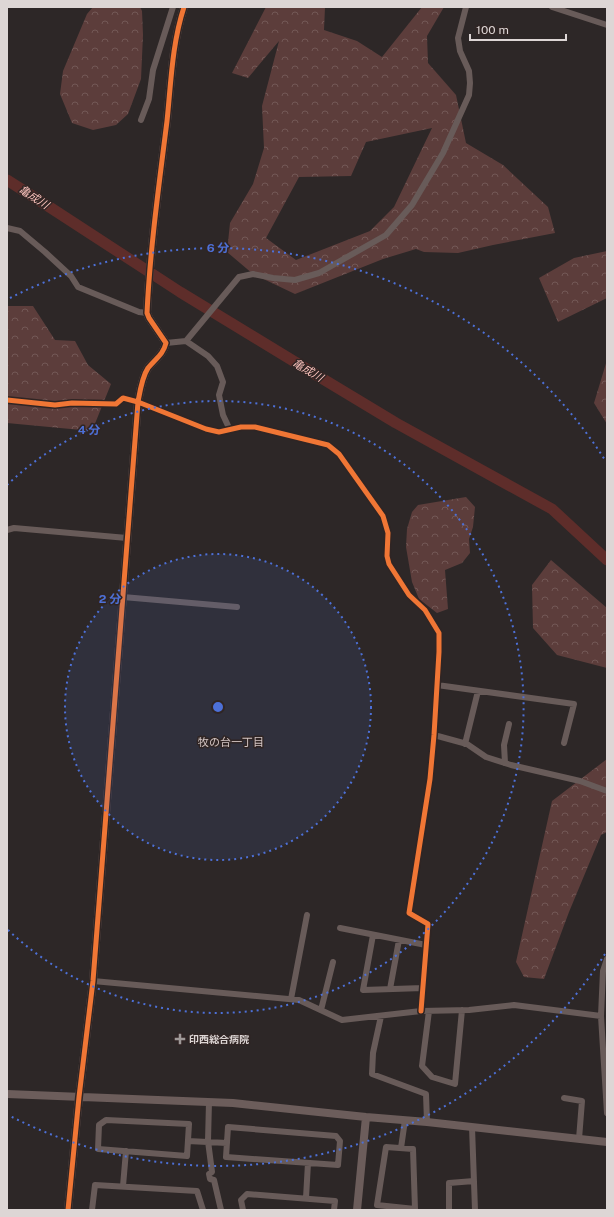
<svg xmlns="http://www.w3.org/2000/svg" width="614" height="1217" font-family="'Public Sans','Noto Sans JP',sans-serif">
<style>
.forest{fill:url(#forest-crowns);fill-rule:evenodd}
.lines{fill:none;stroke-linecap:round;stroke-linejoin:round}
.river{stroke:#5e2d2a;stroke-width:11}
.street{stroke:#685b59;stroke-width:6}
.secondary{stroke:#6c5d5b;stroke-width:8}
.cycleway-casing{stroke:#302524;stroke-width:8}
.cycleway{stroke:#f07635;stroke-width:5}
.ring{fill:none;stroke:#4d70d7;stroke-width:2;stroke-dasharray:2 4}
.poi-dot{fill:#9f9998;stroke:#302524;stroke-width:1.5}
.labels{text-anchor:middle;stroke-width:3;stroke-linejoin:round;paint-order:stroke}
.poi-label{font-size:10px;font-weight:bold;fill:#ddd6d5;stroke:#302524;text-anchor:start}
.water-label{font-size:11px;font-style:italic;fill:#f8c0ba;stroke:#302524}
.neighbourhood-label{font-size:11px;fill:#d3c5c3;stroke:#302524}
.centre{fill:#4d70d7;stroke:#302524;stroke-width:2}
.ring-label{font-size:12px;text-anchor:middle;font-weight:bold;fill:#4d70d7;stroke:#302524;stroke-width:3;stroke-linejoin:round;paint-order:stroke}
</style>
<defs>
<pattern id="forest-crowns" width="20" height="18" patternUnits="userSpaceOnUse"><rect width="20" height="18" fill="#5c3d3b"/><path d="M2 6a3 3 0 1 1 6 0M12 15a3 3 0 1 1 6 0" fill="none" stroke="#735856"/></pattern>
</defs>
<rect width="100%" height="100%" fill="#2d2727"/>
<path class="forest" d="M 93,7 L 140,7 L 142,11 L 143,35 L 141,79 L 128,114 L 116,125 L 93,130 L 72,123 L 60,94 L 63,71 L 87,14 Z
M 266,7 L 325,7 L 324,30 L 357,41 L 382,57 L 422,7 L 444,7 L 427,36 L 428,63 L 456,95 L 466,143 L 503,165 L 548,207 L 555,233 L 493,245 L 458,253 L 424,252 L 416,249 L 383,259 L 295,294 L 253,274 L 227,252 L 230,223 L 253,184 L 264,148 L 262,106 L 279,41 L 248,78 L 232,73 ZM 432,128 L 394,207 L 370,231 L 296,260 L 266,238 L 299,177 L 351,176 L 366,142 Z
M 607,251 L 607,298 L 558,322 L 539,278 L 574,258 Z
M 7,306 L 33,306 L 55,340 L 75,341 L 88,365 L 111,384 L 92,431 L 7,423 Z
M 607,360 L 607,424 L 594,403 Z
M 466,497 L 475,507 L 473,527 L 469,539 L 470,553 L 462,563 L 445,570 L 448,609 L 437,613 L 419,599 L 412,582 L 406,547 L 407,529 L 412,512 L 418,505 Z
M 551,560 L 607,608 L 607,668 L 557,655 L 533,628 L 532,585 Z
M 607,759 L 607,832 L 601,835 L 569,912 L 544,979 L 524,977 L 516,962 L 552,801 Z"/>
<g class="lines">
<path class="river" d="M 7,180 L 51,208 L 180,292 L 318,376 L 396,423 L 552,509 L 607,560"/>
<path class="street" d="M 552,7 L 607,25
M 141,120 L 149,99 L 153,70 L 173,7
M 7,228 L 20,231 L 45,252 L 71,276 L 78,287 L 139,312 L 147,313
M 186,341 L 208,356 L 217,366 L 223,382 L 219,395 L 223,415 L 230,430
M 166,343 L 186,341 L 239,277 L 253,274 L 273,278 L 295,280 L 319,273 L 386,235 L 412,205 L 443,153 L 469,95 L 470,83 L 469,71 L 460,51 L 458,38 L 466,7
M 7,400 L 55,405 L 72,403 L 116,404 L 123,398 L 138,402 L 206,429 L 219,432 L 241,427 L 255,427 L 328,445 L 339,454 L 383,516 L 388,533 L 387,556 L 389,564 L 409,595 L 425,610 L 439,633 L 439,652 L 434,735 L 430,779 L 409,913 L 428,924 L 421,1011
M 7,530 L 14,528 L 127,538
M 123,597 L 237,607
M 437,685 L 574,704 L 564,743
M 434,735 L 467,744 L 486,757 L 511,765 L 580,781 L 607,791
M 465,744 L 478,691
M 505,763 L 504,745 L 509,724
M 340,928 L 426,945
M 373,935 L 363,990 L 423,988
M 607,959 L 603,971 L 601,1016 L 607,1113
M 93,981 L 299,1000 L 342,1020 L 421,1011 L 469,1010 L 514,1005 L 601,1016
M 390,989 L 399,940
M 291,999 L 307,915
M 321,1010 L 333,962
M 429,1011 L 422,1066 L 432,1077 L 455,1084 L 462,1010
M 381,1016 L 373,1053 L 372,1074 L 426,1094 L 427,1122
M 564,1098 L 582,1101 L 579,1139
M 209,1102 L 208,1141 L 212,1172 L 209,1174 L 210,1179 L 214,1180 L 221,1210
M 106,1120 L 189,1124 L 187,1156 L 98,1149 L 99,1125 Z
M 228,1127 L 336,1136 L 340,1141 L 338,1165 L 226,1157 Z
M 472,1127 L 475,1210
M 188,1141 L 227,1143
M 386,1147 L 413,1149 L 415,1209 L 377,1205 Z
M 401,1148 L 405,1120
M 123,1186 L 126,1151
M 306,1198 L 308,1163
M 92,1210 L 95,1185 L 197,1191 L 203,1210
M 243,1210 L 241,1200 L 247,1194 L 335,1201 L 334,1210
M 449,1210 L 449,1183 L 474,1181"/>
<path class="secondary" d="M 7,1094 L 233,1103 L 366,1117 L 427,1122 L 607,1142
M 68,1210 L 79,1097 L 93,981 L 138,402 C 140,391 142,377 148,368 C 156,358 163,355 166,343 L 149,318 L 147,313 C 150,249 159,185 167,121 C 171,83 172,44 184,7
M 357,1210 L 366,1117"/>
<g class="cycleway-casing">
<path id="cycleway" d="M 7,400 L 55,405 L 72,403 L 116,404 L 123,398 L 138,402 L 206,429 L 219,432 L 241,427 L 255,427 L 328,445 L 339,454 L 383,516 L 388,533 L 387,556 L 389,564 L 409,595 L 425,610 L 439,633 L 439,652 L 434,735 L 430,779 L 409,913 L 428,924 L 421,1011
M 68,1210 L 79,1097 L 93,981 L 138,402 C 140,391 142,377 148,368 C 156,358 163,355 166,343 L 149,318 L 147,313 C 150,249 159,185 167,121 C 171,83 172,44 184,7"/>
</g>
<use href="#cycleway" class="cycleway"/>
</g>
<circle cx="218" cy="707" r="153" fill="#4d70d7" fill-opacity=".12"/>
<g class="ring">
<circle cx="218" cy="707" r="153"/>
<path d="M7 485A306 306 0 1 1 7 929"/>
<path d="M605 954A459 459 0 0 1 10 1116M10 298A459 459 0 0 1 605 460"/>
</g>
<path class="poi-dot" d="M178 1033h4v4h4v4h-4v4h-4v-4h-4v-4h4z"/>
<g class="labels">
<g class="poi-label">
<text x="189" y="1043">印西総合病院</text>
</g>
<g class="water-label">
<text transform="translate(34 197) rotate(33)" y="4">亀成川</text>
<text transform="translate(308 370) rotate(31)" y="4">亀成川</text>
</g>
<g class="neighbourhood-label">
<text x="231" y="746">牧の台一丁目</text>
</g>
</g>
<circle cx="218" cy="707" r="6" class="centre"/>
<g class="ring-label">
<text x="218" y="252">6 分</text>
<text x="89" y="434">4 分</text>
<text x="110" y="603">2 分</text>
</g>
<rect width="614" height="1217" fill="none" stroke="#ddd6d5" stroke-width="16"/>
<path d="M470 34v6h96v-6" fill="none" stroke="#ddd6d5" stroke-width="2"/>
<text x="476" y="34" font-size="12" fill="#ddd6d5" stroke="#302524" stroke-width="3" paint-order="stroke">100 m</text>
</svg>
